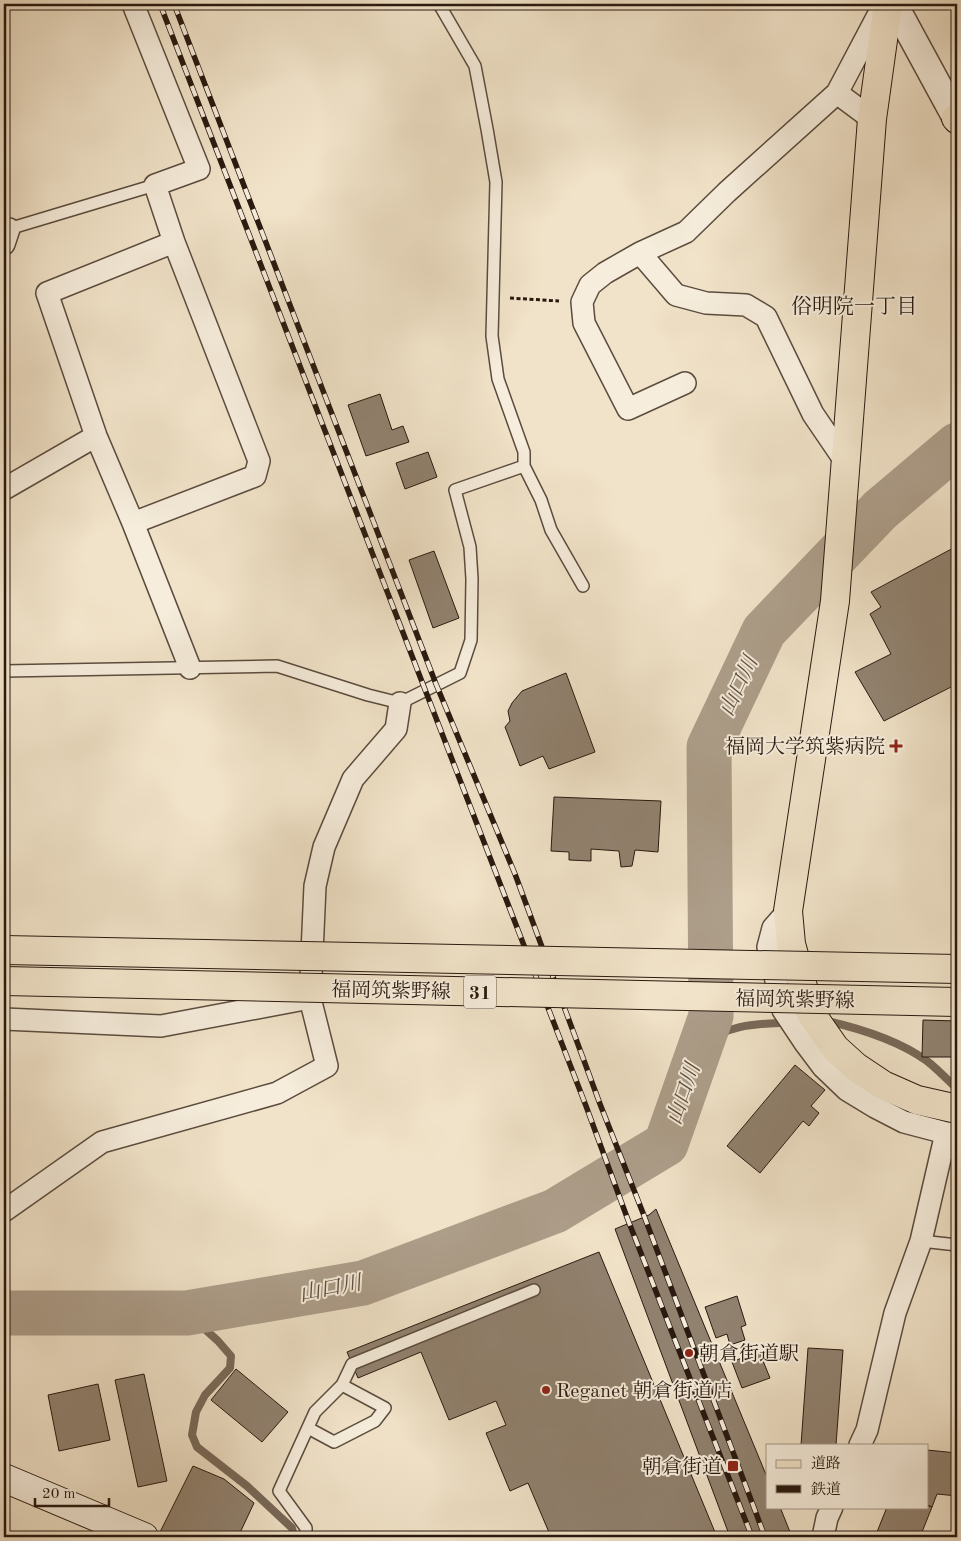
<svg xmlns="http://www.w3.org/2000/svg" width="961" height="1541" font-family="'Old Standard TT','Noto Serif JP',serif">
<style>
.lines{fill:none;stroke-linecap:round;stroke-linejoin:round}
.stream{stroke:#786959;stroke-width:8}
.river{stroke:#ad9e8a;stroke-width:45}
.building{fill:#918270;stroke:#29190f}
.service-casing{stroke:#5b4c3e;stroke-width:14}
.minor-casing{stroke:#5b4c3e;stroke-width:24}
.tertiary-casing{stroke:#5b4c3e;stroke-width:29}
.secondary-casing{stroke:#29190f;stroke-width:30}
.primary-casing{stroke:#29190f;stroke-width:30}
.path{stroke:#29190f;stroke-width:3;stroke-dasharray:4 2.5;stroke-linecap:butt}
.service{stroke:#f6eddc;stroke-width:11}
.minor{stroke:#f6eddc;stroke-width:21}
.tertiary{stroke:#f6eddc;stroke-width:26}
.secondary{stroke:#f6eddc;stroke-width:28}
.primary{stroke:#f1e3c9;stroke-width:28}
.rail-casing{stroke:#29190f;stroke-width:5.5}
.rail{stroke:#f6eddc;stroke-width:4;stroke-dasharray:11;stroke-linecap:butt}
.primary-bridge-casing{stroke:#29190f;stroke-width:30;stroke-linecap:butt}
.primary-bridge{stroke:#f1e3c9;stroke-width:28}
.poi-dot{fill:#8f2418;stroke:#f6eddc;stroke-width:2}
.labels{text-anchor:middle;stroke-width:4;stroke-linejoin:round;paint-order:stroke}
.shield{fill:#f6eddc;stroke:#66594c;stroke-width:1}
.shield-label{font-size:19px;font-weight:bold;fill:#29190f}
.poi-label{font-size:20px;fill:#29190f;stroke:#f6eddc;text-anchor:end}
.street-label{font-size:20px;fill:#29190f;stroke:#f6eddc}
.neighbourhood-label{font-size:21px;fill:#29190f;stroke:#f6eddc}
.water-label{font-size:21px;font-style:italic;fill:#5e4e40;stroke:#f6eddc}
</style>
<rect width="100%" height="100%" fill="#f1e3c9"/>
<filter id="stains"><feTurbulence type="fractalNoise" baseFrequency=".004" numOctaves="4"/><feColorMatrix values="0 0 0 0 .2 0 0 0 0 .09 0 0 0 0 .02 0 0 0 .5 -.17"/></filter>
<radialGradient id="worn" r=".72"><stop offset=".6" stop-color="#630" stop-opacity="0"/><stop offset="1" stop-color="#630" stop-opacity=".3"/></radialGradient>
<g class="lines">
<path class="stream" d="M 827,1021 C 862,1029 898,1040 927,1061 C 936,1068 945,1077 953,1085 L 957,1086
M 701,1043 C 729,1027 748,1024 779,1023
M 187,1313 L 218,1341 L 231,1356 L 230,1368 L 205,1395 L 196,1412 L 192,1435 L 197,1447 L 247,1486 L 292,1528 L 294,1537"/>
<path class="river" d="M 4,1313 L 187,1313 L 363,1283 L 555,1211 L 666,1144 L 711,1016 L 709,747 L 764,631 L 880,510 L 957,445"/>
</g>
<path class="building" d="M 380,394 L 392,430 L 403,426 L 409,442 L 366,456 L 348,405 Z
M 428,452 L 437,477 L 405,489 L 396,463 Z
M 957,546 L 957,684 L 884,721 L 855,672 L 891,654 L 870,614 L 881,607 L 871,592 Z
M 434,551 L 459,618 L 433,628 L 409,560 Z
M 566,673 L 595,752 L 549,769 L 543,756 L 520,766 L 505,727 L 510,721 L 508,711 L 512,703 L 522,691 Z
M 554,797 L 661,801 L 658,852 L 635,850 L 632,866 L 621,867 L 619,851 L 591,849 L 591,861 L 569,860 L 569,852 L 551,851 Z
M 923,1020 L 957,1021 L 957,1057 L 922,1057 Z
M 795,1065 L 825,1090 L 811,1106 L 819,1113 L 809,1126 L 803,1121 L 760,1173 L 727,1146 Z
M 656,1209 L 767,1477 L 767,1507 L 780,1507 L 792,1537 L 730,1537 L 615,1229 L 649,1215 Z
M 599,1252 L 717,1537 L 551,1537 L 528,1483 L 510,1491 L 486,1433 L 506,1425 L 496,1401 L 449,1420 L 421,1352 L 358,1378 L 347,1352 Z
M 737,1296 L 746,1325 L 741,1327 L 745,1340 L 730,1345 L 727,1334 L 716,1338 L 705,1307 Z
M 808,1348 L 843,1350 L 836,1445 L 801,1445 Z
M 759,1351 L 770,1378 L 742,1388 L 732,1362 Z
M 236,1369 L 288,1412 L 262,1442 L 211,1400 Z
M 144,1374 L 167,1481 L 138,1487 L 115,1380 Z
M 98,1384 L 110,1440 L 59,1451 L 48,1395 Z
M 927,1450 L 957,1453 L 957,1496 L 937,1494 L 932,1507 L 927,1505 Z
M 193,1466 L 224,1479 L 254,1503 L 238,1537 L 173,1537 L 160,1532 Z
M 927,1505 L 932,1507 L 920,1537 L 875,1537 L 887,1507 L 927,1507 Z"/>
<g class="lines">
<g class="service-casing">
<path id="service" d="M 5,230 L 155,185
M 524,466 L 541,500 L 551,530 L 583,586
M 4,671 L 277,666 L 368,695 L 400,703 L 460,673 L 471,640 L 472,579 L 470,547 L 455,490 L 524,466 L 524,452 L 498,379 L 492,336 L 496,182 L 487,129 L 475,66 L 439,4
M 921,1241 L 957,1245
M 308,1428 L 334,1442 L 375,1421 L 385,1408 L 342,1385
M 306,1537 L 306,1528 L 279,1491 L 315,1412 L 342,1385 L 352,1364 L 534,1290"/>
</g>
<g class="minor-casing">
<path id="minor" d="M 133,4 L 199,169 L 155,185 L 174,242 L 259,461 L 255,476 L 133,523
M 837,93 L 884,4
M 174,242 L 47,293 L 96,436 L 133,523 L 190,668
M 4,244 L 9,229
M 640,253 L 676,295 L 706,303 L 746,305 L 766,317 L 813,414 L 845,461
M 685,383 L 628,409 L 584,323 L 582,302 L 590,285 L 605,273 L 640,253 L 686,232 L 727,192 L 837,93 L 872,119
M 4,489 L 96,436
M 788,911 L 773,928 L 768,947 L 783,1010 L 805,1043 L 823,1067 L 847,1090 L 875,1107 L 904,1122 L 946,1133 L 957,1134
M 4,1019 L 161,1026 L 310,998
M 4,1211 L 102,1142 L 277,1093 L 327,1066 L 310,998 L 315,886 L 324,847 L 353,779 L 396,729 L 400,703
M 860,1445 L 867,1430 L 895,1313 L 921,1241 L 946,1133
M 823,1537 L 827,1518 L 832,1507"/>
</g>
<g class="tertiary-casing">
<path id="tertiary" d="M 894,4 L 957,120"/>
</g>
<g class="secondary-casing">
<path id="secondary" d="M 4,1478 L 144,1537"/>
</g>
<g class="primary-casing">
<path id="primary" d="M 888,4 L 872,119 L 835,601 L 788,911 L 791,944 L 810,1012 L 835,1048 L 856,1067 L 883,1085 L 917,1100 L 957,1109
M 956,118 L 957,119"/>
</g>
<path class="path" d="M 510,298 L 559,301"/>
<use href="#service" class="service"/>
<use href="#minor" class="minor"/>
<use href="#tertiary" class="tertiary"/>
<use href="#secondary" class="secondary"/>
<use href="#primary" class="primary"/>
<g class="rail-casing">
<path id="rail" d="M 160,4 L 586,1106 L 628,1220 L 752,1537
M 174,4 L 436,684 L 515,874 L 600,1104 L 643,1213 L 765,1537"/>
</g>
<use href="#rail" class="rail"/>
<g class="primary-bridge-casing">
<path id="primary-bridge" d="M 4,950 L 957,969
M 4,981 L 957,1002"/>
</g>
<use href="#primary-bridge" class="primary-bridge"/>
</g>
<g class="poi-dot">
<path d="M893.5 738.5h5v5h5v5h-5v5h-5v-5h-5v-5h5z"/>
<circle cx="689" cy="1353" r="5"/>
<circle cx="546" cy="1390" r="5"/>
<rect x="727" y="1460" width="12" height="12" rx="2.5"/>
</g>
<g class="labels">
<rect class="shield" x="464" y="975.5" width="32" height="33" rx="4"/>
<g class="shield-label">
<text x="480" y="999">31</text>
</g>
<g class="poi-label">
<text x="885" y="753">福岡大学筑紫病院</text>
<text x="699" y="1360" text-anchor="start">朝倉街道駅</text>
<text x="556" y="1397" text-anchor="start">Reganet 朝倉街道店</text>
<text x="722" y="1473">朝倉街道</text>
</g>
<g class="street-label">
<text transform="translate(391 990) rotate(1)" y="7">福岡筑紫野線</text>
<text transform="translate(795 999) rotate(1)" y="7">福岡筑紫野線</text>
</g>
<g class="neighbourhood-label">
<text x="854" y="313">俗明院一丁目</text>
</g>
<g class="water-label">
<text transform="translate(738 686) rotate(-65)" y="7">山口川</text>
<text transform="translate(683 1094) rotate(-71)" y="7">山口川</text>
<text transform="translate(330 1288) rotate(-11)" y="7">山口川</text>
</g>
</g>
<rect width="961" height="1541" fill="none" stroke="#f1e3c9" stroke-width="20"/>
<rect x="5" y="5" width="951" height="1531" fill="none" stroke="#29190f" stroke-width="2.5"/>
<rect x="10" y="10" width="941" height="1521" fill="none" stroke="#29190f"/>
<rect x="766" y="1444" width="162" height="65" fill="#f6eddc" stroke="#a4988a"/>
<rect x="776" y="1460" width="25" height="8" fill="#f1e3c9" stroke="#a4988a"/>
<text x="811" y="1468" font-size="15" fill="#29190f">道路</text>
<rect x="776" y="1485" width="25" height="8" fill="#29190f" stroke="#a4988a"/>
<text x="811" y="1494" font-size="15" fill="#29190f">鉄道</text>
<path d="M35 1498v8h74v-8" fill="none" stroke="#29190f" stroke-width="2.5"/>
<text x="42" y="1498" font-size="15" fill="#29190f" stroke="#f6eddc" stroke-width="4" paint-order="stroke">20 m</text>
<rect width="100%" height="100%" filter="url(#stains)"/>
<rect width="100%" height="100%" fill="url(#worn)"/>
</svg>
